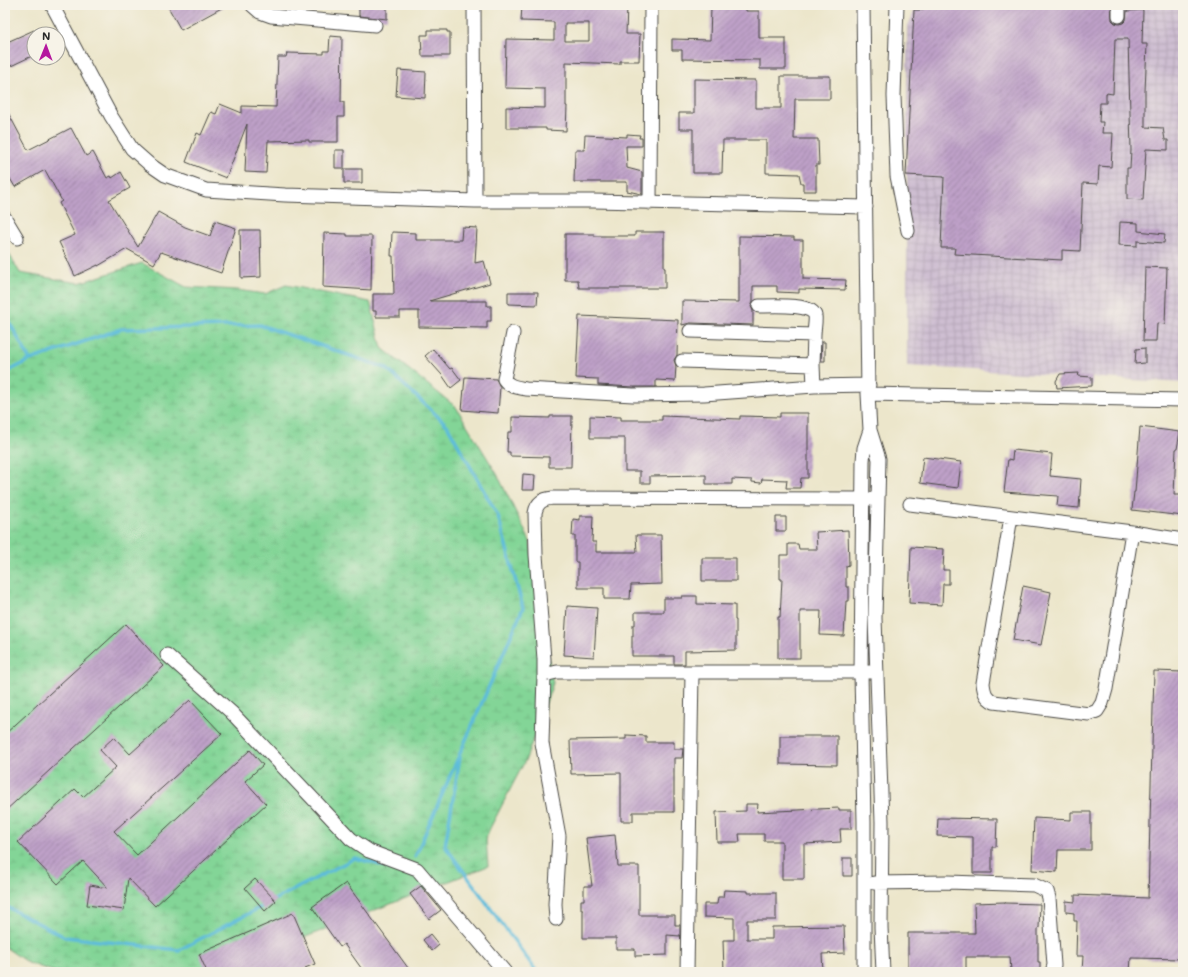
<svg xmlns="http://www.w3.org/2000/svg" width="1188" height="977" font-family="Mali,sans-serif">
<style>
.industrial{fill:url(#industrial-grid)}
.wetland{fill:url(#wetland-marsh);stroke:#578061}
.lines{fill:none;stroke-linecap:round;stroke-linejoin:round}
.stream{stroke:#5dbcdb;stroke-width:3.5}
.building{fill:url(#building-hatch);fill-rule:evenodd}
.minor-casing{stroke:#484743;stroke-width:15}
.minor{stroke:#fff;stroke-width:13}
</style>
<defs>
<pattern id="industrial-grid" width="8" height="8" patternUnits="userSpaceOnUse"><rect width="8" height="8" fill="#cebed1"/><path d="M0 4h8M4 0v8" fill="none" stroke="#b1a3b4"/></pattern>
<pattern id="wetland-marsh" width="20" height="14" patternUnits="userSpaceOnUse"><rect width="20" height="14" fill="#83d597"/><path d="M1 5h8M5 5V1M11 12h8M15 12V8" fill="none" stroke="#71b782"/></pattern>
<pattern id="building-hatch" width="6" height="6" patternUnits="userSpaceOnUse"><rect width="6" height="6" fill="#bea0c8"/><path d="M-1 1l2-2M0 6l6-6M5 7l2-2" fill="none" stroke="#9b83a3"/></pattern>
</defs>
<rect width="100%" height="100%" fill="#f7f3e8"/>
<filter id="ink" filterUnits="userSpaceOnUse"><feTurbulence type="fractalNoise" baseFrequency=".025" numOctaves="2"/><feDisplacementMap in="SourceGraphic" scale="8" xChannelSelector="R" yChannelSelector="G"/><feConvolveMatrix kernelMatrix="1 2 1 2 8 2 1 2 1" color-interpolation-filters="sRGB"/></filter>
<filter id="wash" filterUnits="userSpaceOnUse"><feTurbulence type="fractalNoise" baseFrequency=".012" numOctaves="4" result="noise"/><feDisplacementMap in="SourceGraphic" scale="16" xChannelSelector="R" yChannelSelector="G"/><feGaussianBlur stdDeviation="0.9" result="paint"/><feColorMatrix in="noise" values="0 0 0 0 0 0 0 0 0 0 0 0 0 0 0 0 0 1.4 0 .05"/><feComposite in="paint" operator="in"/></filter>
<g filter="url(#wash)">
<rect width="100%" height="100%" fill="#ece6cb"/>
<path class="industrial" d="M 917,5 L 1183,5 L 1183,383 L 907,366 L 907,28 Z"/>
<path class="wetland" d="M 5,247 L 20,273 L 79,283 L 142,263 L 186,287 L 237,290 L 265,294 L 286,285 L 370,302 L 382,348 L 456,407 L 497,474 L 530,541 L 537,592 L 553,683 L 526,759 L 486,836 L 488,866 L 216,972 L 55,972 L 28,963 L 5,947 Z"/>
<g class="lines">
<path class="stream" d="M 5,314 L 30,360
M 5,373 L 30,360 L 121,329 L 260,325 L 386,368 L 447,425 L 498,516 L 523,608 L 415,857
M 460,757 L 445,846 L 537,972
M 272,901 L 355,858 L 406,872
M 5,906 L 65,937 L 179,950 L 265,905"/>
</g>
<g id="blocks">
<path class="building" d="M 167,5 L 227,5 L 181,30 Z
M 359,5 L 387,5 L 387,19 L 359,16 Z
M 522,5 L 627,6 L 626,34 L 640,34 L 639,61 L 620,61 L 620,64 L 566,62 L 566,106 L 567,106 L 566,131 L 546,130 L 546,128 L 506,128 L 506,107 L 545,108 L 545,89 L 505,88 L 506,39 L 554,40 L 554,22 L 521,21 ZM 565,23 L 589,23 L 589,41 L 565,41 Z
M 923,5 L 1111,5 L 1112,20 L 1115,23 L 1119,24 L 1123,23 L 1126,20 L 1127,11 L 1143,10 L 1142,44 L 1147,44 L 1145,91 L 1145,127 L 1163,128 L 1165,140 L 1168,140 L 1168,150 L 1146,149 L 1143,200 L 1127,199 L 1127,168 L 1130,168 L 1131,150 L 1128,39 L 1115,39 L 1113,94 L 1106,93 L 1106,103 L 1100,103 L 1099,122 L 1103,122 L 1102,133 L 1113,133 L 1111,167 L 1099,166 L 1098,184 L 1083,183 L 1080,251 L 1062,250 L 1062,260 L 954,254 L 955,248 L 941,248 L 944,177 L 906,175 L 914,10 L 922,10 Z
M 711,7 L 746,8 L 746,11 L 759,11 L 759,38 L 786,38 L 786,69 L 760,69 L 760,60 L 682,59 L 682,50 L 672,50 L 672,39 L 710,40 Z
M 34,30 L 34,55 L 11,66 L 10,64 L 5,67 L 5,43 Z
M 428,30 L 447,30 L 447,32 L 450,32 L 450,56 L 422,56 L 421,35 L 428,35 Z
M 330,36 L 342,37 L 341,102 L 344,102 L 344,117 L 338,117 L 338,142 L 309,142 L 309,140 L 268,141 L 266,173 L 245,172 L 247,124 L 226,178 L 186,162 L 197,133 L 201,135 L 211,112 L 216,114 L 220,104 L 242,113 L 242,106 L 276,107 L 278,57 L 286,57 L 287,53 L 324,54 L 324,51 L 329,51 Z
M 398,70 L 426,72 L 425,98 L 396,96 Z
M 781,76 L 830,76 L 830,99 L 795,99 L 794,139 L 818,139 L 819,165 L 816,165 L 816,191 L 803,191 L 803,183 L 801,183 L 799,174 L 766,173 L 766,140 L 723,140 L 722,173 L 693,173 L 693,129 L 679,129 L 679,113 L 694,113 L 694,79 L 756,80 L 756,108 L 781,108 Z
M 5,107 L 28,150 L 71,128 L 86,156 L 93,152 L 107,178 L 111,176 L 112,178 L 121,172 L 130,188 L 109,200 L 138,247 L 158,212 L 185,227 L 210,236 L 215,221 L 236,228 L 221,273 L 161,252 L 154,264 L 127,249 L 98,266 L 98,265 L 75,276 L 59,242 L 75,235 L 59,203 L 62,201 L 45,170 L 15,187 L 5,170 Z
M 627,134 L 640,135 L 639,138 L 642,138 L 642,146 L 626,146 L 627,168 L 642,172 L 642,194 L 627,191 L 627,182 L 574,182 L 575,150 L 584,150 L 585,135 L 627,137 Z
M 335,150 L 344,150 L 344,168 L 335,168 Z
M 344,169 L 362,169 L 362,183 L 344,183 Z
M 1120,222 L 1138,223 L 1138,231 L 1165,234 L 1164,243 L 1137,241 L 1137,246 L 1119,245 Z
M 462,227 L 477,228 L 475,263 L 484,261 L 490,283 L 429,301 L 487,301 L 487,306 L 491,306 L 491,321 L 487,321 L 487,328 L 419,327 L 419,311 L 400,311 L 400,317 L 376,317 L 376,311 L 373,311 L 373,294 L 394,294 L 393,256 L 391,256 L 392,232 L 416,233 L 416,240 L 461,240 Z
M 240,230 L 260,230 L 261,277 L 241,278 Z
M 635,232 L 664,232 L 664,268 L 665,268 L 665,288 L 579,288 L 578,280 L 565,280 L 565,234 L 594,234 L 594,236 L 635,236 Z
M 324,233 L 347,234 L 347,236 L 372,236 L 371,290 L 323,287 Z
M 739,236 L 794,237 L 794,240 L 803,240 L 803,279 L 846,280 L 845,290 L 799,289 L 799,293 L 777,292 L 777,286 L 753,286 L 753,301 L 751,306 L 753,311 L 753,325 L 690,323 L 682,325 L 682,301 L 739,302 Z
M 1145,267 L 1167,268 L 1165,324 L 1157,323 L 1156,341 L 1143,341 Z
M 508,292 L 538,292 L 537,305 L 508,304 Z
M 579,316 L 678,320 L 677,355 L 674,360 L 676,366 L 675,381 L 656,380 L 656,387 L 633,387 L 598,385 L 598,379 L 576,378 Z
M 822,342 L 825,342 L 825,361 L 821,361 Z
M 1145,348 L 1145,363 L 1135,364 L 1136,349 Z
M 433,349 L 450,369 L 452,368 L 461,380 L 451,388 L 442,375 L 425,356 Z
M 1079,373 L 1078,376 L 1092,377 L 1092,386 L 1057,388 L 1056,381 L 1060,374 Z
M 465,377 L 496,379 L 500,387 L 498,413 L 462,410 Z
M 780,413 L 808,413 L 808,478 L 801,478 L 800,488 L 786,488 L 787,480 L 762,479 L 761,483 L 752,482 L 752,480 L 732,479 L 732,484 L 706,484 L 706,475 L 650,476 L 650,483 L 640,483 L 640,471 L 625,471 L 625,438 L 590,438 L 590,416 L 621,417 L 621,420 L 662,420 L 662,416 L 740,419 L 740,416 L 780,417 Z
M 550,416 L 572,416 L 571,467 L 549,467 L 549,457 L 510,456 L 510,452 L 507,452 L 508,432 L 512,432 L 512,417 L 550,418 Z
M 1140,427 L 1180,432 L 1177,449 L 1176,449 L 1174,495 L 1183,495 L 1183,516 L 1132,510 L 1134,492 L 1135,492 Z
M 1013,450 L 1052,454 L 1050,476 L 1081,479 L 1079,508 L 1057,506 L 1058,496 L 1004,492 L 1008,459 L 1012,460 Z
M 923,457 L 961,462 L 958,488 L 920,483 Z
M 523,474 L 535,475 L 534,490 L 522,490 Z
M 580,516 L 593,516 L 592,542 L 596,542 L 596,552 L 637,552 L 636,535 L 661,535 L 662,584 L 631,585 L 630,599 L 604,599 L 604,588 L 578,588 L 578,562 L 575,562 L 575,536 L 572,536 L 573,519 L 580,520 Z
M 776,517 L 786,517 L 786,531 L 776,531 Z
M 848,530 L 849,565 L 846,566 L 846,587 L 849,587 L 849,601 L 846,601 L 844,636 L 820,635 L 821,611 L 800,611 L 800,658 L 778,658 L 778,617 L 780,617 L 782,579 L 780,579 L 780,555 L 788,555 L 788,544 L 798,544 L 799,549 L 817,549 L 816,532 Z
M 911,547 L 944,549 L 943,570 L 949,570 L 949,584 L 943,584 L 942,605 L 909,603 Z
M 702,558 L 736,558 L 736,581 L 702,581 Z
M 1023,586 L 1051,592 L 1041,645 L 1013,640 Z
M 682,596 L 697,596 L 697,604 L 735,605 L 735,620 L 736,620 L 736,650 L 685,651 L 685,664 L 674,664 L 674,656 L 632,656 L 632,636 L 633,636 L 633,625 L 635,625 L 635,612 L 664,612 L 664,598 L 682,598 Z
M 567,606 L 597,608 L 594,657 L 564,655 Z
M 126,624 L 164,666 L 5,811 L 5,734 Z
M 1154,671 L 1183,672 L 1183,959 L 1131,958 L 1130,972 L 1082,972 L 1083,956 L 1076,956 L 1077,921 L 1074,921 L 1074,913 L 1066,912 L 1066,901 L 1075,902 L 1075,895 L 1148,898 Z
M 190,700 L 222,734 L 114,831 L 137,855 L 250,750 L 263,765 L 245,781 L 266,804 L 155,906 L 128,878 L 124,910 L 87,905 L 90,885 L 108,888 L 83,861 L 58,884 L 18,842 L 75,789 L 83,797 L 116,767 L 100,750 L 114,737 L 130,754 Z
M 626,735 L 646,736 L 646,742 L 674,742 L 674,749 L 683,749 L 682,758 L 674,758 L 674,812 L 633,812 L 633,821 L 621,821 L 621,773 L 571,774 L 570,740 L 626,739 Z
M 780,736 L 837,736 L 837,765 L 780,764 Z
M 746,804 L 758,804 L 757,812 L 839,808 L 839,810 L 851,810 L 851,829 L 840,829 L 841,842 L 804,844 L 804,879 L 782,879 L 782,841 L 764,841 L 764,834 L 739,834 L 740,842 L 717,842 L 716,812 L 746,811 Z
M 1071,812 L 1091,812 L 1091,850 L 1058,850 L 1057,872 L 1032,870 L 1034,818 L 1071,820 Z
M 938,818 L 997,819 L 996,847 L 992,847 L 992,873 L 973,873 L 973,837 L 937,836 Z
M 615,835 L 618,866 L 639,866 L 639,915 L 675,915 L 675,925 L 680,925 L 680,936 L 667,935 L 667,955 L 635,956 L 635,949 L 616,949 L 616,938 L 583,938 L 583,910 L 581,910 L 581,900 L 584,900 L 584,886 L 592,886 L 586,838 Z
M 843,858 L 852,858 L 852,876 L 843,876 Z
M 255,879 L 276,901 L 265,911 L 245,888 Z
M 346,883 L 411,972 L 364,972 L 344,944 L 340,947 L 312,907 Z
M 421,886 L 441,910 L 429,919 L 410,894 Z
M 724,890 L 748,891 L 748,893 L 776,893 L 776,920 L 747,920 L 747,939 L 772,939 L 772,927 L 844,926 L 845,953 L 822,954 L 823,972 L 724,972 L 723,940 L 734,940 L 734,918 L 704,917 L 704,904 L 717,904 L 718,897 L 723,897 Z
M 1005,902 L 1005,903 L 1040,904 L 1039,928 L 1038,928 L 1038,962 L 1040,962 L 1040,972 L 1011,972 L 1010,957 L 966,957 L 966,972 L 908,972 L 908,933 L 975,933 L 974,903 Z
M 293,913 L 315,964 L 305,968 L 307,972 L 207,972 L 199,954 Z
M 430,934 L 439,945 L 432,951 L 423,940 Z"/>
</g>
</g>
<g filter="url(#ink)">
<use href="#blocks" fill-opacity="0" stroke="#484743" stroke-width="1"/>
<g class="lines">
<g class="minor-casing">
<path id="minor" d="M 52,5 L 111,116 L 132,149 L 149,164 L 165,175 L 206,190 L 285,195 L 475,201 L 593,201 L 866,207
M 252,5 L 260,12 L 271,16 L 375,25
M 474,5 L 475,201
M 863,5 L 868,394 L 870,430 L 879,459 L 875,618 L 882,822 L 881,927 L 883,972
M 897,5 L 894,96 L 897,176 L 908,231
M 1119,16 L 1119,5
M 650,203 L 651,5
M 5,218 L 17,238
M 759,306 C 770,306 813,303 815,316 C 816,321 814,329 814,335
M 690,331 L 814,335 L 813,365 L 814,386
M 513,333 L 504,379 C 509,387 517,387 526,389 L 633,395 L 704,394 L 814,386 L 869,385
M 682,361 L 813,365
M 868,394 L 1183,400
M 910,504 L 1132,532 L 1183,540
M 1011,517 L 983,683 C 984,693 986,698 994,702 L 1089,714 L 1097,711 L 1102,703 L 1106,689 L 1132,532
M 167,655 L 231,712 L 351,839 L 369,851 L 417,869 L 505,972
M 544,675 L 544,659 L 536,555 L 535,513 C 537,502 543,499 553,498 L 871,499
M 874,883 L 948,882 L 1034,885 L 1047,891 L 1049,898 L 1054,965 L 1052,972
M 556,919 L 555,904 L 559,836 L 542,743 L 544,675 L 557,672 L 877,672
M 687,972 L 692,673
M 864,972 L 864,822 L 861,673 L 863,461 L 864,448 L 870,430"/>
</g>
<use href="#minor" class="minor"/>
</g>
</g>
<rect width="1188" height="977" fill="none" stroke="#f7f3e8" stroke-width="20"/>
<g transform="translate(46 46) rotate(1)"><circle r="19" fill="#f7f3e8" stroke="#a5a39c"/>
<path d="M0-3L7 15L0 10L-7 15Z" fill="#b5179e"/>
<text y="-6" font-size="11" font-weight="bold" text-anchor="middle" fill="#2b2b2b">N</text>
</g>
</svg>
